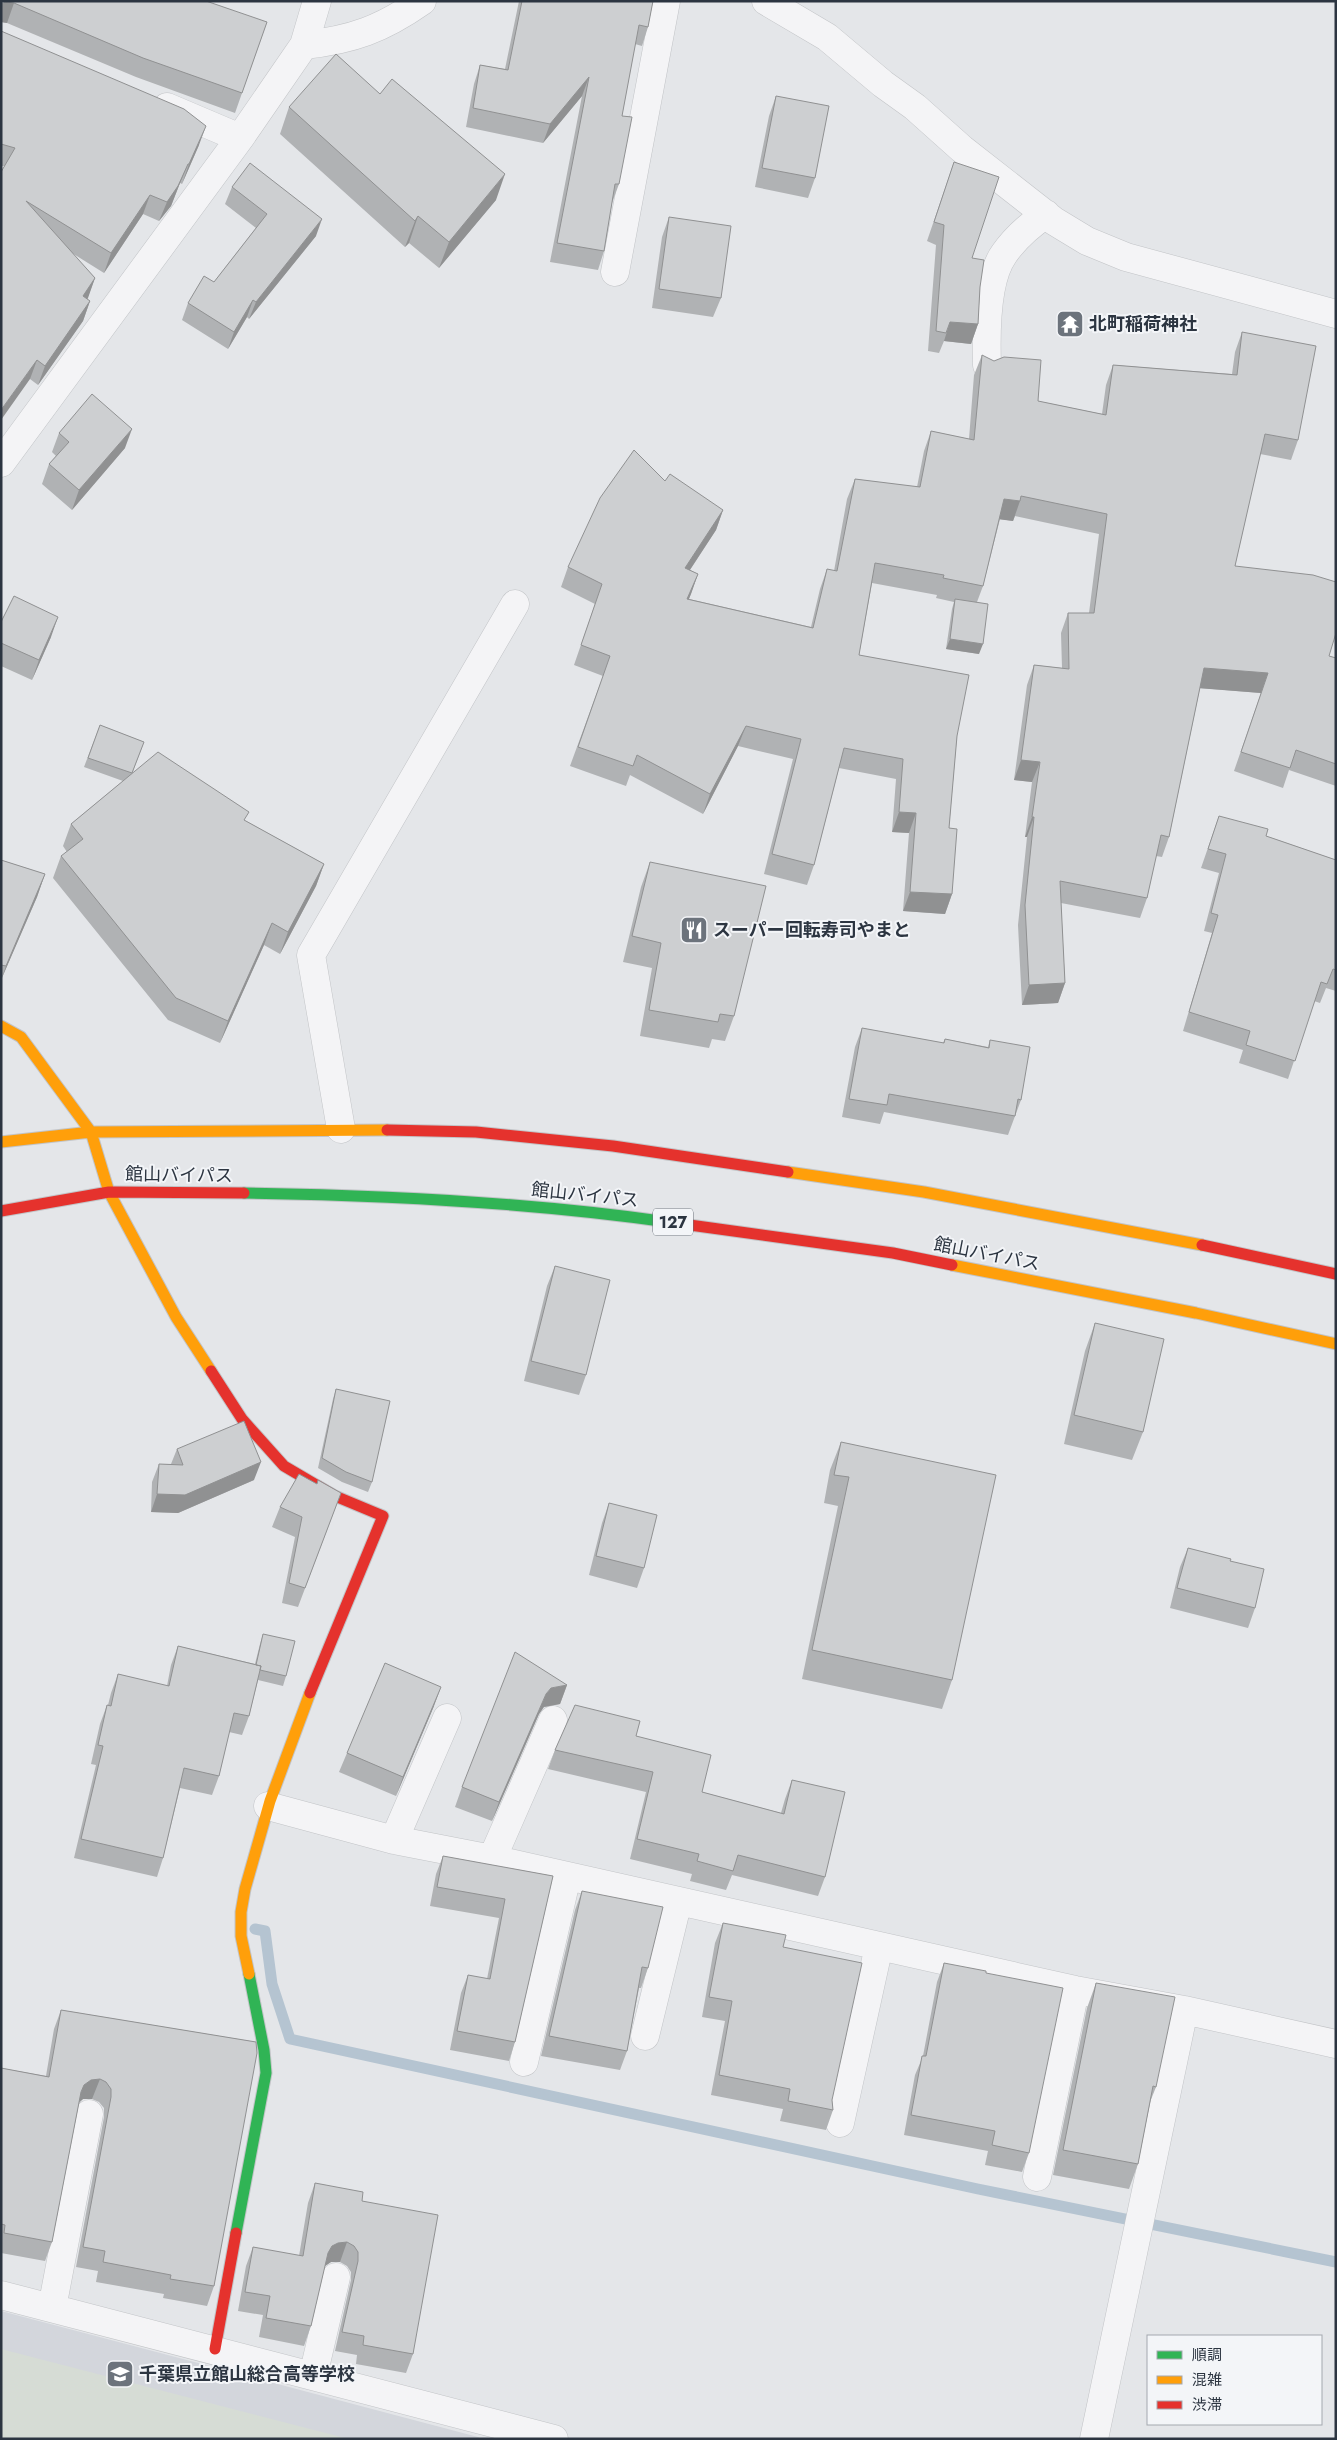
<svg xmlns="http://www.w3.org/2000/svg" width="1337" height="2440" font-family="Jost,'Noto Sans JP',sans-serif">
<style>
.built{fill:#d3d6dc}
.green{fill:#d6dcd5}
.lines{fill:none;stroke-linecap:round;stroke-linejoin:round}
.stream{stroke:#b5c4d1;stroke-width:11}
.street-casing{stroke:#c2c4c7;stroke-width:29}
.fast-casing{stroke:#c2c4c7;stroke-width:13}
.slow-casing{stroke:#c2c4c7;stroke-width:13}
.jam-casing{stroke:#c2c4c7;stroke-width:13}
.street{stroke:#f4f4f6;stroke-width:28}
.fast{stroke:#30b455;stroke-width:11}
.slow{stroke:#ff9f0a;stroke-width:11}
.jam{stroke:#e5322d;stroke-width:11}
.wall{fill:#b0b2b4}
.shaded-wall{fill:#909192}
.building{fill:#cdcfd1;stroke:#909192}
.labels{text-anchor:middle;stroke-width:4;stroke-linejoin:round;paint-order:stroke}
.shield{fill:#f3f5f8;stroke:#686f78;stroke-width:1}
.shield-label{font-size:16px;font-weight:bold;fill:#2c3541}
.poi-label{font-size:18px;font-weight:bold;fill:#2c3541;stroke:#f3f5f8;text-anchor:start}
.street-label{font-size:18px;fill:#2c3541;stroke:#f3f5f8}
</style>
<rect width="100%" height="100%" fill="#e4e6e9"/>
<path class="built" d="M 1,2311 L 478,2437 L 481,2439 L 1,2439 Z"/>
<path class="green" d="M 1,2349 L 349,2439 L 1,2439 Z"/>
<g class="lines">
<path class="stream" d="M 255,1929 L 265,1931 L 272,1984 L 290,2039 L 978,2189 L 1336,2262"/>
<g class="street-casing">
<path id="street" d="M 766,1 L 827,37 L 883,84 L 915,107 L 962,149 L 1054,221 L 1087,241 L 1126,257 L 1336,314
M 304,45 C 352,40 382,29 422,1
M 167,107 L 240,138
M 615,272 L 666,1
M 987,365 C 986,335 986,279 1004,254 C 1015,238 1030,225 1046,214
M 1,463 L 240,138 L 304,45 L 317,1
M 341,1129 L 311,955 L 515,604
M 268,1806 L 394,1840 L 492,1859 L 1075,1990 L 1184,2010 L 1336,2044
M 394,1840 L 447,1718
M 492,1859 L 553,1720
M 645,2036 L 678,1901
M 524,2062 L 567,1876
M 840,2123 L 879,1946
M 1037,2177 L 1075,1990
M 1,2295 L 554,2439
M 52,2308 L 89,2114
M 313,2376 L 336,2277
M 1094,2439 L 1184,2010"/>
</g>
<g class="fast-casing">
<path id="fast" d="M 244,1193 C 386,1195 527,1202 668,1222
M 236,2233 L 266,2073 L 264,2050 L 249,1974"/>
</g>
<g class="slow-casing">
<path id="slow" d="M 1,1026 L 21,1037 L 91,1132 L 109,1192 L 176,1317 L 211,1371
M 1,1142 L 91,1132 L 387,1130
M 788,1172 L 924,1192 L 1202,1245
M 952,1265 L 1196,1313 L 1336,1344
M 249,1974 L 241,1936 L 241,1912 L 245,1889 L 270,1801 L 310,1693"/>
</g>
<g class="jam-casing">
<path id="jam" d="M 387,1130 L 476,1132 L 613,1146 L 788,1172
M 1,1211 L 109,1192 L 244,1193
M 668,1222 L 893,1253 L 952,1265
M 1202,1245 L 1336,1274
M 211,1371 L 242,1419 L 284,1466 L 335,1496 L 383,1516 L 310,1693
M 215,2349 L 236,2233"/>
</g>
<use href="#street" class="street"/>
<use href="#fast" class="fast"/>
<use href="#slow" class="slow"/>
<use href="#jam" class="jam"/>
</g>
<path class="wall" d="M 1,1 L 267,22 L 235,113 L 136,77 L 7,23 L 1,22 Z
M 519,1 L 653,1 L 648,27 L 642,46 L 635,44 L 622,116 L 619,184 L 612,203 L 604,251 L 598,270 L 550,262 L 582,96 L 543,143 L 466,127 L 474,84 L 480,65 L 505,69 Z
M 1,31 L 199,145 L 182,184 L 180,183 L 171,206 L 159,221 L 143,214 L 104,273 L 72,253 L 95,278 L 87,299 L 90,301 L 83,321 L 38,385 L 30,379 L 4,166 L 1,166 Z
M 776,96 L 815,178 L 808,198 L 755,187 L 769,116 Z
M 289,107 L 496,200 L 439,268 L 409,243 L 405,247 L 280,134 Z
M 954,162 L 972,258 L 980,287 L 978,324 L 971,344 L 944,341 L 939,353 L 928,351 L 936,245 L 927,241 Z
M 232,187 L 316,236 L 249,319 L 247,317 L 228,349 L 182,320 L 188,303 L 214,282 L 256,228 L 225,204 Z
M 669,217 L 721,298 L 713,317 L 652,308 L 662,237 Z
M 1242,332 L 1298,440 L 1291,460 L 1260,454 L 1235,566 L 1329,656 L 1336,658 L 1336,786 L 1289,770 L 1283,788 L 1234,771 L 1261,693 L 1200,688 L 1169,837 L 1162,857 L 1156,856 L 1147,898 L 1140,918 L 1061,903 L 1065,983 L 1058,1003 L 1022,1005 L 1018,925 L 1027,837 L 1025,837 L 1032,782 L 1014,780 L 1027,685 L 1034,665 L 1062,668 L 1061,633 L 1068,613 L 1089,613 L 1099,534 L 1015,516 L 1013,521 L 1000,519 L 983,586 L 977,602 L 979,654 L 946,649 L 952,609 L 954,602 L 936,598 L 937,595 L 872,583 L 859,655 L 957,736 L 949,828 L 952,894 L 945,914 L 903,911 L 909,833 L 892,832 L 896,779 L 839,768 L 814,865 L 807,885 L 764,874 L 793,759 L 738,746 L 703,814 L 630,775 L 626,786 L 570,766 L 603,676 L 574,665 L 595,604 L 561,587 L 568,567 L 665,481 L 723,510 L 716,530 L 690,570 L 698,574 L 689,599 L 811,627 L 820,589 L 827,569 L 834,571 L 847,499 L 855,479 L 917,487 L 924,451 L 931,431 L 969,439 L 974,375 L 982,355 L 1038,401 L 1102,414 L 1106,385 L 1113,365 L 1232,374 L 1235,352 Z
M 59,433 L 125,448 L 72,510 L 42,484 L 49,464 L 56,456 L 52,452 Z
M 1,622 L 51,637 L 32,680 L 1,666 Z
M 100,725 L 144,742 L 132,774 L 246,821 L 324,864 L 316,886 L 280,954 L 264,945 L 220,1043 L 168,1020 L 53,878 L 61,856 L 67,852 L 63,846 L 71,824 L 123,781 L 84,767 Z
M 1219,816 L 1266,836 L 1336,860 L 1336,991 L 1326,988 L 1320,1003 L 1314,1001 L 1288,1079 L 1239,1063 L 1243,1050 L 1183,1031 L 1212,933 L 1204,931 L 1219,873 L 1201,868 Z
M 1,860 L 45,874 L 37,897 L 1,980 Z
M 650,862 L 734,1016 L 725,1041 L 712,1039 L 709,1048 L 640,1036 L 652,968 L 623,962 L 641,887 Z
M 862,1028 L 943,1043 L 945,1039 L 988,1047 L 990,1040 L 1021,1100 L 1008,1135 L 884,1112 L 880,1124 L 842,1117 L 855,1047 Z
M 555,1266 L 586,1375 L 579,1395 L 524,1381 L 547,1286 Z
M 1095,1323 L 1143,1432 L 1132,1460 L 1064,1444 L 1085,1351 Z
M 336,1389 L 372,1482 L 368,1492 L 342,1482 L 318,1468 L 333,1399 Z
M 841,1442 L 952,1680 L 942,1709 L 802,1679 L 838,1506 L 824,1503 L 830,1470 Z
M 177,1449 L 254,1480 L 178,1513 L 151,1512 L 152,1482 L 159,1464 L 171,1464 Z
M 317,1483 L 341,1493 L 298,1607 L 282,1603 L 295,1537 L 272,1527 L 280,1507 Z
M 609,1503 L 644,1568 L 637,1588 L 589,1575 L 602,1523 Z
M 1188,1548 L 1230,1561 L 1255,1608 L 1248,1628 L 1170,1608 L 1180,1567 Z
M 263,1634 L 286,1676 L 283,1686 L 258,1680 L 249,1716 L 242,1735 L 229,1732 L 219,1776 L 212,1795 L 180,1788 L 163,1858 L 157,1877 L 74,1858 L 96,1765 L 91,1764 L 100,1724 L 107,1705 L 108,1705 L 111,1693 L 118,1674 L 167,1686 L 171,1665 L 178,1646 L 255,1664 L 260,1644 Z
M 567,1685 L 560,1704 L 544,1707 L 539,1714 L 492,1821 L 455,1807 L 462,1787 Z
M 434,1706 L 396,1796 L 339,1772 L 347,1753 Z
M 636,1736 L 702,1792 L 781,1813 L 785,1799 L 792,1780 L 825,1877 L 818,1896 L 732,1875 L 726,1890 L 690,1881 L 692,1874 L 630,1859 L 646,1792 L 548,1769 L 555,1750 Z
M 443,1856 L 553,1876 L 515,2042 L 509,2061 L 450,2050 L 461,1993 L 468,1975 L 487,1979 L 499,1918 L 430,1906 L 436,1874 Z
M 582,1891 L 648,1968 L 641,1988 L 639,1988 L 627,2051 L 620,2070 L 541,2056 L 575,1910 Z
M 723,1923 L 783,1947 L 832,2100 L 833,2110 L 826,2130 L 780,2121 L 783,2109 L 711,2095 L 725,2021 L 702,2017 L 715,1943 Z
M 944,1963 L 986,1973 L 1029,2153 L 1022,2172 L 985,2165 L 988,2151 L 904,2135 L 915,2075 L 923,2056 L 937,1982 Z
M 1096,1983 L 1156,2087 L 1150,2102 L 1138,2164 L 1129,2189 L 1053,2175 L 1087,2008 Z
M 61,2010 L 256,2042 L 214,2286 L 207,2306 L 163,2298 L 164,2294 L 96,2282 L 98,2271 L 76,2267 L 104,2117 L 104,2108 L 99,2102 L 92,2099 L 83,2099 L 79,2103 L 52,2242 L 45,2261 L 1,2253 L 1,2068 L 46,2076 L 54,2029 Z
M 315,2183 L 362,2201 L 413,2354 L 406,2373 L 356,2364 L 357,2355 L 335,2351 L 351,2280 L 351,2272 L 347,2266 L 340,2262 L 331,2262 L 325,2266 L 311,2326 L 304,2346 L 259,2337 L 263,2315 L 238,2311 L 246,2266 L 253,2247 L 299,2256 L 308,2203 Z"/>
<path class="shaded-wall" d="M 6,2 L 14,3 L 7,23 L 1,22 L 1,4 Z
M 589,77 L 582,96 L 543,143 L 550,124 Z
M 206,126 L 199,145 L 182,184 L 189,164 Z
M 188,164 L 180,183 L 171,206 L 159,221 L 167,202 Z
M 505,174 L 496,200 L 439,268 L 449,242 Z
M 150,195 L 143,214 L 104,273 L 111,253 Z
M 418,216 L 409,243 L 405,247 L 415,221 Z
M 322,219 L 316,236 L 249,319 L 256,302 Z
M 95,278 L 88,298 L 76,316 L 83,296 Z
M 253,300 L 247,317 L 228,349 L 234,332 Z
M 90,301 L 83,321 L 38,385 L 45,366 Z
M 950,322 L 978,324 L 971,344 L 944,341 Z
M 37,360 L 30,379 L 1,420 L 1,410 Z
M 132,429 L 125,448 L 72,510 L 79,490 Z
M 1004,499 L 1020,501 L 1013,521 L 997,519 Z
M 723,510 L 716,530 L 678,588 L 685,568 Z
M 698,574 L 691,594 L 680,619 L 687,599 Z
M 58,617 L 51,637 L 32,680 L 39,660 Z
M 950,639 L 983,644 L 979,654 L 946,649 Z
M 1204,668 L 1268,673 L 1261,693 L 1197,688 Z
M 746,726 L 738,746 L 703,814 L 710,794 Z
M 1021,760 L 1040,762 L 1032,782 L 1014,780 Z
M 899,812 L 916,813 L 909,833 L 892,832 Z
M 1032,817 L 1034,817 L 1027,837 L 1025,837 Z
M 324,864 L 316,886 L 280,954 L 288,932 Z
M 45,874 L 37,897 L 1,980 L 6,966 Z
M 910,892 L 952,894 L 945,914 L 903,911 Z
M 272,923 L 264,945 L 220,1043 L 228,1021 Z
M 1065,983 L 1058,1003 L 1022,1005 L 1029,985 Z
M 261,1462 L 254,1480 L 178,1513 L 151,1512 L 157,1494 Z
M 567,1685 L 560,1704 L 544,1707 L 539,1714 L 492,1821 L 499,1802 L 546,1694 L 551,1688 Z
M 441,1687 L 434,1706 L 396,1796 L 403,1777 Z
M 100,2079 L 92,2099 L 83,2099 L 77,2104 L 81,2092 L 84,2085 L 91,2080 Z
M 347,2242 L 340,2262 L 331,2262 L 325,2266 L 328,2253 L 332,2246 L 338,2243 Z"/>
<path class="building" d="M 1,1 L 206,1 L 267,22 L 242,93 L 143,58 L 14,3 L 6,2 L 1,4 Z
M 522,1 L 653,1 L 648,27 L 639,25 L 622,116 L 632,117 L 619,184 L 615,184 L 604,251 L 557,243 L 589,77 L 550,124 L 473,108 L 480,65 L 508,70 Z
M 1,31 L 184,109 L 206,126 L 189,164 L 188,164 L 178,186 L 167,202 L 150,195 L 111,253 L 26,201 L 95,278 L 83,296 L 90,301 L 45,366 L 37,360 L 1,410 L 1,172 L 15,148 L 1,144 Z
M 336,54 L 380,94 L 392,79 L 505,174 L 449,242 L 418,216 L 415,221 L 289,107 Z
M 776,96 L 829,106 L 815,178 L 762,168 Z
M 954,162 L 999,177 L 972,258 L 984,260 L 980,287 L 978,324 L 950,322 L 946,333 L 936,331 L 944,225 L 934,222 Z
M 250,163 L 322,219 L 256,302 L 253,300 L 234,332 L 188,303 L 204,276 L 214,282 L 267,214 L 232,187 Z
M 669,217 L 731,226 L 721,298 L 659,289 Z
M 1242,332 L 1316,346 L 1298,440 L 1265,434 L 1235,566 L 1313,575 L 1336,582 L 1336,633 L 1329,656 L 1336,658 L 1336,764 L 1296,750 L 1290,768 L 1241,752 L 1268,673 L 1204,668 L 1169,837 L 1161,835 L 1147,898 L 1060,881 L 1065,983 L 1029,985 L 1025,905 L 1034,817 L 1032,817 L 1040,762 L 1021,760 L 1034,665 L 1069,669 L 1068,613 L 1094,613 L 1107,514 L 1021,496 L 1020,501 L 1004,499 L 983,586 L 943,578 L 944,575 L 875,563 L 859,655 L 969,675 L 957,736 L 949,828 L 957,829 L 952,894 L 910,892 L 916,813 L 899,812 L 903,759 L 844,748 L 814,865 L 772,854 L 801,739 L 746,726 L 710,794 L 637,755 L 633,766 L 578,747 L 610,656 L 581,645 L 602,584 L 568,567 L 600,498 L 634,450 L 665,481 L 670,474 L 723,510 L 685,568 L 698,574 L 687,599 L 813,628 L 827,569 L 837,571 L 855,479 L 920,487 L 931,431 L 974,440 L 982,355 L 994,361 L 1004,357 L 1041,360 L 1038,401 L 1106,415 L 1113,365 L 1237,375 Z
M 92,394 L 132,429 L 79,490 L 49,464 L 69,442 L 59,433 Z
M 14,596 L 58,617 L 39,660 L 1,643 L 1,622 Z
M 955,599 L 988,604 L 983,644 L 950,639 Z
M 100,725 L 144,742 L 132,773 L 88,758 Z
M 158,752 L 249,812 L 244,820 L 324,864 L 288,932 L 272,923 L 228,1021 L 176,998 L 61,856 L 83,839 L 71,824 Z
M 1219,816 L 1268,829 L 1266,836 L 1336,860 L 1336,970 L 1333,969 L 1327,984 L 1321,982 L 1295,1061 L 1246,1045 L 1250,1031 L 1189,1012 L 1218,915 L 1211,913 L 1226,854 L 1208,849 Z
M 1,860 L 45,874 L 6,966 L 1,965 Z
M 650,862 L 766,886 L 734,1016 L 720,1014 L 718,1022 L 649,1010 L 661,943 L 632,936 Z
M 862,1028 L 944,1043 L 945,1039 L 989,1048 L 990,1040 L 1030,1047 L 1021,1100 L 1018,1099 L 1015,1116 L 889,1094 L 887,1105 L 849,1099 Z
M 555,1266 L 610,1280 L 586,1375 L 531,1361 Z
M 1095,1323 L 1164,1339 L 1143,1432 L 1074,1415 Z
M 336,1389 L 390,1401 L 372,1482 L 346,1472 L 322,1458 Z
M 244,1421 L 261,1462 L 185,1495 L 157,1494 L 159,1464 L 183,1465 L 177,1449 Z
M 841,1442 L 996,1475 L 952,1680 L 812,1650 L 849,1477 L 834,1475 Z
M 299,1474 L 317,1484 L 318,1480 L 341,1493 L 305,1588 L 289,1583 L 302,1517 L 280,1507 Z
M 609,1503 L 657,1515 L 644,1568 L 596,1556 Z
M 1188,1548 L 1231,1559 L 1230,1561 L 1264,1569 L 1255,1608 L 1177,1588 Z
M 263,1634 L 295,1641 L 286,1676 L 260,1670 L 261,1666 L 256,1665 Z
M 178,1646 L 261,1666 L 249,1716 L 234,1713 L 219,1776 L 184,1768 L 163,1858 L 81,1839 L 103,1746 L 98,1745 L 107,1705 L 111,1706 L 118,1674 L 169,1686 Z
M 515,1652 L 567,1685 L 551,1688 L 546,1694 L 499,1802 L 462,1787 Z
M 385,1663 L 441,1687 L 403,1777 L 347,1753 Z
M 575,1705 L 640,1721 L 636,1736 L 711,1755 L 702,1792 L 784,1814 L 792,1780 L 845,1792 L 825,1877 L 738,1855 L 733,1871 L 697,1861 L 699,1854 L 637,1839 L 653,1772 L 555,1750 Z
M 443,1856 L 553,1876 L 515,2042 L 457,2031 L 468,1975 L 490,1979 L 505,1899 L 437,1887 Z
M 582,1891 L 663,1907 L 648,1968 L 642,1967 L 627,2051 L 549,2036 Z
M 723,1923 L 786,1935 L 783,1947 L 862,1963 L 832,2100 L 833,2110 L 788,2101 L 790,2089 L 719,2075 L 732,2001 L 709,1997 Z
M 944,1963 L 986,1971 L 986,1973 L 1063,1988 L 1029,2153 L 992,2145 L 995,2131 L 911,2115 L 922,2056 L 926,2056 Z
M 1096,1983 L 1175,1997 L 1156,2087 L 1153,2086 L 1138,2164 L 1063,2150 Z
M 61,2010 L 256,2042 L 257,2053 L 214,2286 L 170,2279 L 171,2275 L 103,2262 L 105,2251 L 83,2247 L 111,2097 L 111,2089 L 106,2082 L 100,2079 L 91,2080 L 84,2085 L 81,2092 L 52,2242 L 4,2233 L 5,2225 L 1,2224 L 1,2068 L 49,2077 Z
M 315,2183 L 363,2192 L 362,2201 L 438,2215 L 413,2354 L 363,2345 L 364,2336 L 342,2332 L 358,2261 L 358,2252 L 354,2246 L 347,2242 L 338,2243 L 332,2246 L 328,2253 L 311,2326 L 266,2318 L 270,2296 L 245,2292 L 253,2247 L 303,2256 Z"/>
<defs>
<g id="temple-square" transform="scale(1.4375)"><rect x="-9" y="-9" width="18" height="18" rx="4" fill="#6c737c" stroke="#f3f5f8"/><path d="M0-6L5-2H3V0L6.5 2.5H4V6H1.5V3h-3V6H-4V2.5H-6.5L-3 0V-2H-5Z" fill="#fff"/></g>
<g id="restaurant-square" transform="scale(1.4375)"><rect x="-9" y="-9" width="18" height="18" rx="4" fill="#6c737c" stroke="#f3f5f8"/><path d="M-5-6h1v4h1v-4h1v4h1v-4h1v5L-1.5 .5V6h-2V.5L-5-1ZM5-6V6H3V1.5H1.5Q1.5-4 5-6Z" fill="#fff"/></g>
<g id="school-square" transform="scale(1.4375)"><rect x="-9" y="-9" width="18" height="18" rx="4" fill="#6c737c" stroke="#f3f5f8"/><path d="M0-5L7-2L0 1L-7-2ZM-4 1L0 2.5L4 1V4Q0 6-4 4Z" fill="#fff"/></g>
</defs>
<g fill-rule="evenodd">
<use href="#temple-square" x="1070" y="324"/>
<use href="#restaurant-square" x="694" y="930"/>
<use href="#school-square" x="120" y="2374"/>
</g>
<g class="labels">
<rect class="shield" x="653" y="1208.5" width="40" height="27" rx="4"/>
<g class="shield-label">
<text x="673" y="1228">127</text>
</g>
<g class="poi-label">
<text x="1089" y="330">北町稲荷神社</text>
<text x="713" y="936">スーパー回転寿司やまと</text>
<text x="139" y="2380">千葉県立館山総合高等学校</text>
</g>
<g class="street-label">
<text transform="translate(179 1175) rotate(1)" y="6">館山バイパス</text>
<text transform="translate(585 1195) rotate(6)" y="6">館山バイパス</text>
<text transform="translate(987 1254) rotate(11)" y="6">館山バイパス</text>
</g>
</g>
<rect width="1337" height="2440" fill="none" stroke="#2c3541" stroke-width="5"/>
<rect x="1147" y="2335" width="175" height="90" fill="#f3f5f8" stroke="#a3a8af"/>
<rect x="1157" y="2351" width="25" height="8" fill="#30b455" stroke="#a3a8af"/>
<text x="1192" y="2360" font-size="15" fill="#2c3541">順調</text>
<rect x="1157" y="2376" width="25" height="8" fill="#ff9f0a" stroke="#a3a8af"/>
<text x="1192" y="2385" font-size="15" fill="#2c3541">混雑</text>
<rect x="1157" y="2401" width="25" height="8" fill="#e5322d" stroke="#a3a8af"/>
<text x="1192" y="2410" font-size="15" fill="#2c3541">渋滞</text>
</svg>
